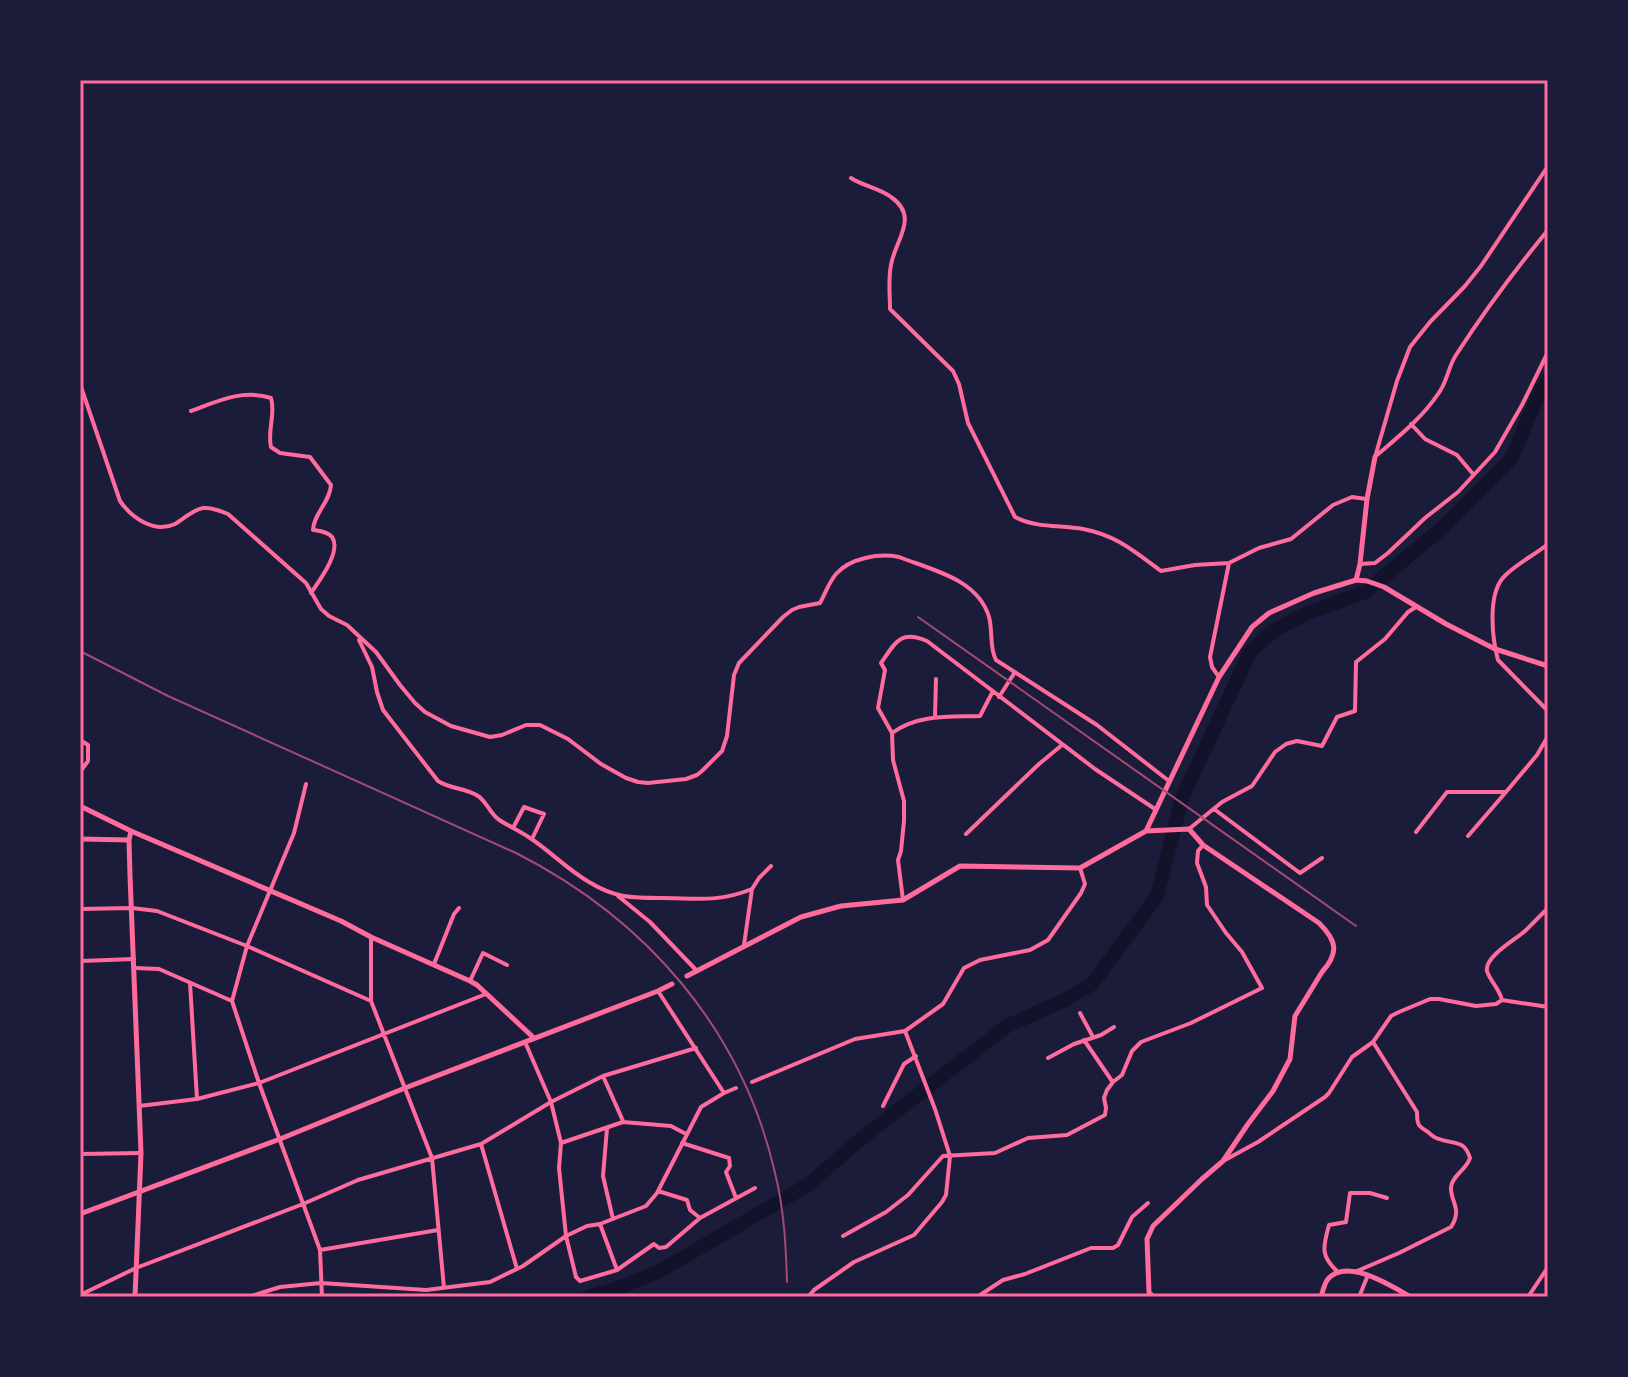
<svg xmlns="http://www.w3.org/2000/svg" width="1628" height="1377" font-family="'Open Sans',sans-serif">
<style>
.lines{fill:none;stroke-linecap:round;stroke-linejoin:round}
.river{stroke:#12122b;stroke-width:14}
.minor{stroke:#ff6b9d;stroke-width:4}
.tertiary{stroke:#ff6b9d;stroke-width:5}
.rail{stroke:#a44b75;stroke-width:2}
.neatline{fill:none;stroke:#ff6b9d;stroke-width:3}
</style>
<rect width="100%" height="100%" fill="#1b1b3a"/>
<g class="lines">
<path class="river" d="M 588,1297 L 612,1290 L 658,1272 L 808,1185 L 862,1138 L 1007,1026 L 1063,1001 L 1092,984 L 1157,896 L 1182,798 L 1250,652 L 1273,631 L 1305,614 L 1365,592 L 1441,529 L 1511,459 L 1538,396 L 1548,379"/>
<path class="minor" d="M 80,83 L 82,80
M 851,178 C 863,186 879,188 891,197 C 920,217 895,240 891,265 C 888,279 890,295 890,309 L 953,371 L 959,384 L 968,423 L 1015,517 C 1035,528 1061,525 1083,529 C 1116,535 1135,552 1161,571 L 1195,565 L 1229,563
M 80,384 L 120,501 C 131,517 154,534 175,524 C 184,519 192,510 203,508 C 212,507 221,511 228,514 L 306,583 L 321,609 L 329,616 L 347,625 L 376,652 L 400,685 L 415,703 L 425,712 L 451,726 L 490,737 L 502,735 L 526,725 L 540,725 L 568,739 L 601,764 L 626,778 L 638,782 L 648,783 L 686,779 L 697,775 L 703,770 L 722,751 L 727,736 L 734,675 L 739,663 L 783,617 L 792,610 L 799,607 L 820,603 C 825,594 829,582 836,574 C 850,558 879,553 899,557 C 932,570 978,579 989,617 C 993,631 989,647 996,660 L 1097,725 L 1169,781
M 191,411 C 218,401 242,389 271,398 C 276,414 267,430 271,447 L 280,453 L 310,457 L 331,485 C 330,502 314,513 313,530 C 320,531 328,532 332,537 C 342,551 319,581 311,593
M 1411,424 L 1425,439 L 1457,455 L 1473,474
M 1377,455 C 1398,437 1422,418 1438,394 C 1447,383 1448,367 1456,355 C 1484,312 1515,270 1548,230
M 1375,457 L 1397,381 L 1410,347 L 1430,322 L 1465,286 L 1481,266 L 1548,166
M 1548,544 C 1535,555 1512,566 1502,579 C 1488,597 1492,638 1498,660 L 1548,711
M 1360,564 L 1375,563 L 1388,553 L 1425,518 L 1458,492 L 1495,452 L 1522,405 L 1548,352
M 359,640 L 372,667 L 377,692 L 383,710 L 438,781 C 450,789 466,788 478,796 C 486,801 490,813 498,819 C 508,826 520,831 530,838 C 550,851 568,870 589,882 C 615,898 632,898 660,898 C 696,898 717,903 752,889
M 1219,677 L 1212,667 L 1210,657 L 1229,563 L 1259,548 L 1291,539 L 1333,505 L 1352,497 L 1366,499
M 999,697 L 1015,672
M 935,717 L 936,679
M 892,733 C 918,714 949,717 980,716 L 993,691
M 80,740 L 88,745 L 88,761 L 80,772
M 306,784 L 294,833 L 247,946 L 232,1001 L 259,1083 L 320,1250 L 322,1297
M 1214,809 L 1300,873 L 1322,858
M 513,828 L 524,807 L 544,814 L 532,839
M 1189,829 L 1222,802 L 1252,786 L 1275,752 L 1286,744 L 1297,741 L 1322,746 L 1337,717 L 1355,711 L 1356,662 L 1385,639 L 1408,612 L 1416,607
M 1416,832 L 1447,792 L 1506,792 L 1537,755 L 1548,736
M 966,834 L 1039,764 L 1062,745
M 1468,836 L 1506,792
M 618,896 L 650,922 L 697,971
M 903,900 L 898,860 L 901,851 L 904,821 L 904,801 L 893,760 L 892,733 L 878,708 L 885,670 L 881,663 C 895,643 900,629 927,641 L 1095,769 L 1155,809
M 80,909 L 132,908 L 157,911 L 247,946 L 371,1001
M 371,937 L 371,1001 L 432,1158 L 444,1288
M 744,945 L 752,889 L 759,878 L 771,866
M 80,961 L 134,959
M 434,964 L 454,914 L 459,908
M 135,968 L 159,969 L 232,1001
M 470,981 L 483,953 L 507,965
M 190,983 L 197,1099
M 658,991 L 724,1093
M 1502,1000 C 1499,988 1490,981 1487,971 C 1484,957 1516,939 1525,931 C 1533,923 1541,915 1548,908
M 1080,1013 L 1093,1037
M 1084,1040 L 1112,1081
M 525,1042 L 551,1102 L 561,1143 L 559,1168 L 566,1236 L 576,1277 L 580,1281 L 617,1270 L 654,1244 L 659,1248 L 666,1247 L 700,1218 L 755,1188
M 1048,1058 L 1074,1044 L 1101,1035 L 1114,1027
M 603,1076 L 623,1121
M 752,1082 L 855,1039 L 905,1031 L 943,1004 L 964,968 L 980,960 L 1030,950 L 1048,940 L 1081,893 L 1085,884 L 1080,868
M 139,1106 L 197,1099 L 259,1083 L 486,994
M 883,1106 L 904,1064 L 916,1056
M 607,1128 L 603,1176 L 613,1219
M 561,1143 L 623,1122 L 671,1126 L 686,1134
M 682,1143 L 729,1158 L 730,1166 L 726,1172 L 736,1198
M 481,1144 L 517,1269
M 80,1154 L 141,1153
M 1225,1160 L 1258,1142 L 1325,1097 L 1329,1093 L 1352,1057 L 1373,1042 L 1391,1016 L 1399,1012 L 1430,999 L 1439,999 L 1476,1006 L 1496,1004 L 1502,1000 L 1548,1007
M 658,1191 L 687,1200 L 690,1210 L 700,1218
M 600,1224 L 617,1270
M 843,1236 L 886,1212 L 908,1195 L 943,1156 L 995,1153 L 1028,1138 L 1067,1135 L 1105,1115 L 1106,1108 L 1104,1098 L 1107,1090 L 1113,1082 L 1122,1075 L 1132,1051 L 1141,1042 L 1191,1023 L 1262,988 L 1242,952 L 1226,933 L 1207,905 L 1206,887 L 1197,863 L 1198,851 L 1203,845
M 320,1250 L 438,1230
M 1357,1271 L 1399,1253 L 1451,1227 C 1463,1209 1450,1201 1451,1187 C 1452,1176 1467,1169 1470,1158 C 1464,1139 1455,1145 1439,1139 C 1434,1138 1433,1136 1428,1132 C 1418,1126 1417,1125 1417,1112 L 1373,1042
M 1338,1272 C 1320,1256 1323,1247 1329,1225 L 1346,1222 L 1350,1193 L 1370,1193 L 1387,1198
M 80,1295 L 136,1268 L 303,1204 L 358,1180 L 481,1144 L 551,1102 L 603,1076 L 696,1048
M 248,1297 L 280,1287 L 321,1283 L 426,1290 L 490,1282 L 523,1266 L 566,1236 L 587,1226 L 600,1224 L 646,1206 L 657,1193 L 701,1107 L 724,1093 L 736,1088
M 808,1297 L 814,1290 L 854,1262 L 914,1235 L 942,1202 L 946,1195 L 950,1156 L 935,1109 L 905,1031
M 977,1297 L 1003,1280 L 1025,1274 L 1091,1248 L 1113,1248 L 1118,1245 L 1132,1217 L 1148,1203
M 1359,1297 L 1368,1275
M 1528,1297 L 1548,1267"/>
<path class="tertiary" d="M 1356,580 L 1360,564 L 1367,499 L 1375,457
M 80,806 L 131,831 L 341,921 L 371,937 L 470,981 L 477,985 L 534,1038
M 131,831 L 129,840 L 130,876 L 141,1153 L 135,1297
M 1146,831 L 1189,829 L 1203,845 L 1319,923 C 1336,940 1340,952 1322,972 L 1295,1016 L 1290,1059 L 1273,1091 L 1248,1124 L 1223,1161 L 1202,1179 L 1153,1226 L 1147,1239 L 1149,1292 L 1153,1297
M 80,839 L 129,840
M 687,976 L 801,917 L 841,906 L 903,900 L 960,866 L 1080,868 L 1146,831 L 1219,677 L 1252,627 L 1269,613 L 1314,593 L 1356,580 L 1367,581 L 1384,587 L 1446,624 L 1495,649 L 1548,666
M 80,1214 L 280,1139 L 405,1088 L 658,991 L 672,984
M 1321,1297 C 1323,1291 1324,1284 1328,1279 C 1347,1257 1391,1286 1411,1297"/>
<path class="rail" d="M 918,617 L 1356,926
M 80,651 L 168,696 L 516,853 C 646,919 742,1029 775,1173 C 784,1209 786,1246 787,1282"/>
</g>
<rect width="1628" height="1377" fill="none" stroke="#1b1b3a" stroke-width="164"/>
<rect x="82" y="82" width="1464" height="1213" class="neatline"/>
</svg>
